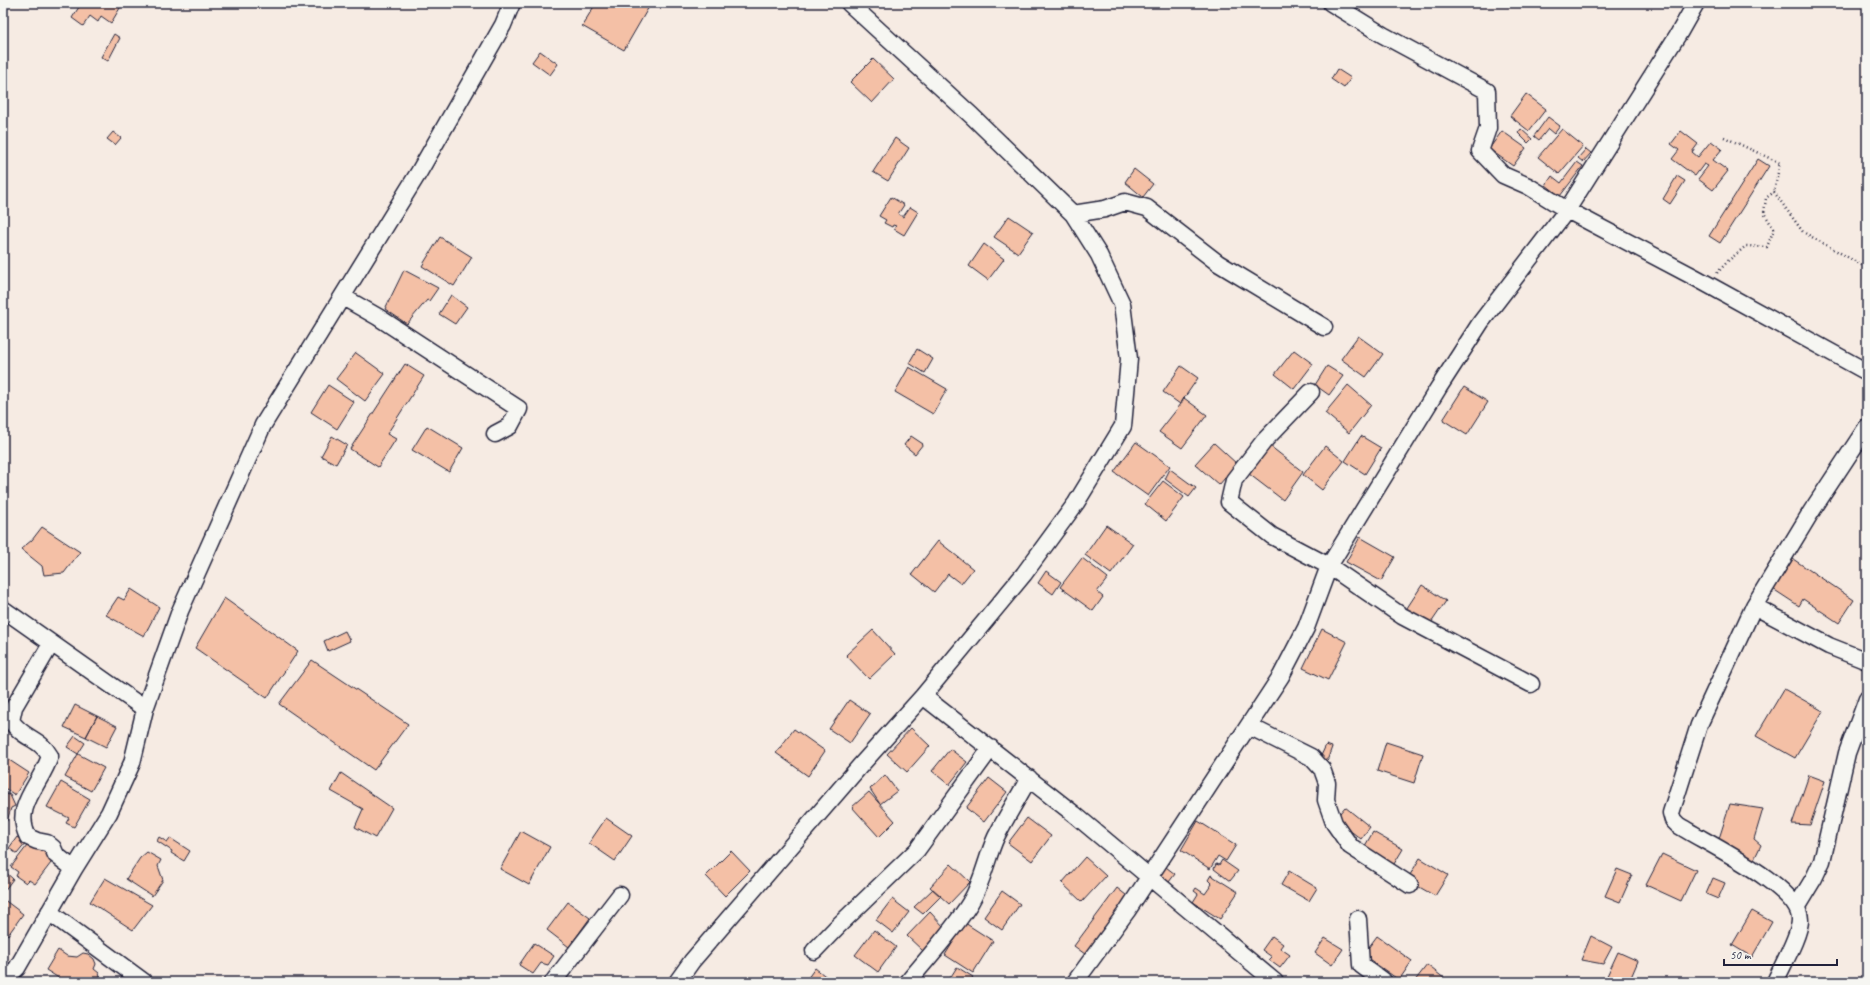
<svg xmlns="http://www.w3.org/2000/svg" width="1870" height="985" font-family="Caveat,sans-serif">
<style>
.building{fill:#f4c0a6;stroke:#22223b}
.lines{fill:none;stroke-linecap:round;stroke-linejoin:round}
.minor-casing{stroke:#22223b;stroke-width:19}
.path{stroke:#22223b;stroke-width:2.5;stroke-dasharray:1 3;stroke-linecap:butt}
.minor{stroke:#f6f6f2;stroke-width:16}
</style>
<rect width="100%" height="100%" fill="#f6ebe3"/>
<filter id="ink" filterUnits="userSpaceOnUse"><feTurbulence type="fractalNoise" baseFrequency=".025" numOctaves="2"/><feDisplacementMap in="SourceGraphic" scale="8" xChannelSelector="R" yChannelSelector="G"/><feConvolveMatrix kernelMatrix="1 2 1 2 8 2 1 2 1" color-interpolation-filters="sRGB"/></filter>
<g filter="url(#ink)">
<path class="building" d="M 73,3 L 123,3 L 111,23 L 101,16 L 98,22 L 90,16 L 83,26 L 72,18 L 79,7 Z
M 596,3 L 647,3 L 650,5 L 624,50 L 582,26 Z
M 114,34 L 120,38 L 108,61 L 101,57 Z
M 540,51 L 558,64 L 550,75 L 532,62 Z
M 873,59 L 894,79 L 872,103 L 850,82 Z
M 1337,69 L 1351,78 L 1344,88 L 1331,79 Z
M 1526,94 L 1546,109 L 1529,131 L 1510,116 Z
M 1548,117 L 1560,126 L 1554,134 L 1548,129 L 1539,140 L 1534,136 Z
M 1521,129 L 1532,139 L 1528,143 L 1518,133 Z
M 1562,129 L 1583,146 L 1559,174 L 1538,157 Z
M 1502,131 L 1526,148 L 1513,166 L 1489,149 Z
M 1681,131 L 1698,144 L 1692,152 L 1698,157 L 1711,141 L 1722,149 L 1713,160 L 1728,171 L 1713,190 L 1698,179 L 1708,166 L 1704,164 L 1695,176 L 1672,159 L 1679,150 L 1671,144 Z
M 113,132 L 121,138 L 115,145 L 107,139 Z
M 895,138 L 909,148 L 888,181 L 873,172 Z
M 1586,149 L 1591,153 L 1583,162 L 1578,158 Z
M 1758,159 L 1769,166 L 1720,243 L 1709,236 Z
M 1577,162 L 1583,166 L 1560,196 L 1546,185 L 1552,176 L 1561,183 Z
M 1134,169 L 1153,184 L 1143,197 L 1125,182 Z
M 1677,176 L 1685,181 L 1670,204 L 1663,199 Z
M 891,197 L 904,205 L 898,214 L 903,217 L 910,207 L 918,212 L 904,235 L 894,229 L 896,226 L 893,225 L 892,227 L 884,223 L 886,220 L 879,216 Z
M 1009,216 L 1033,232 L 1018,253 L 994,237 Z
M 440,237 L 472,257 L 454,286 L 422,266 Z
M 984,244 L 1004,259 L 988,280 L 969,266 Z
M 404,270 L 438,288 L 429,301 L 427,300 L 407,324 L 385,309 Z
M 451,295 L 467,307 L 455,324 L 439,314 Z
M 1358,336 L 1383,354 L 1366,377 L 1341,359 Z
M 917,349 L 933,359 L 925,373 L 909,363 Z
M 1294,350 L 1313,364 L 1294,389 L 1275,374 Z
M 356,353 L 385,374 L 365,401 L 336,379 Z
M 405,364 L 424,376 L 387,434 L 396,439 L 378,467 L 350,449 Z
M 1181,366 L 1198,378 L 1180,404 L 1163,392 Z
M 1327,366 L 1343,376 L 1329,395 L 1315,385 Z
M 909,367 L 947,389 L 933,414 L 895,392 Z
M 328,385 L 354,402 L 337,429 L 311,412 Z
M 1348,385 L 1371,405 L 1349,433 L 1325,413 Z
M 1464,387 L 1488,402 L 1467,435 L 1443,420 Z
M 1184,398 L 1207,415 L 1182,448 L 1159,432 L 1181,404 Z
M 427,426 L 463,448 L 449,472 L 412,450 Z
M 332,436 L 347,445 L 336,464 L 321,456 Z
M 911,436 L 923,444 L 915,454 L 904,445 Z
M 1361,436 L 1381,448 L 1365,474 L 1345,461 Z
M 1136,442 L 1170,466 L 1148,496 L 1114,472 Z
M 1214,443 L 1237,464 L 1219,485 L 1195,464 Z
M 1270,446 L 1303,472 L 1283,500 L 1249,474 Z
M 1325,446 L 1344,461 L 1322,490 L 1303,475 Z
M 1170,469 L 1196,488 L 1189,497 L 1165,479 Z
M 1163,481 L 1184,497 L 1166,521 L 1145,504 Z
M 1106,525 L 1133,544 L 1111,574 L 1085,555 Z
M 42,527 L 80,552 L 64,573 L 44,575 L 42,566 L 21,549 L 32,540 Z
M 1360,537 L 1395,557 L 1381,581 L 1346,562 Z
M 938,541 L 973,569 L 961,584 L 948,574 L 934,592 L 912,574 Z
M 1082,558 L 1108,578 L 1097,592 L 1103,597 L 1093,611 L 1060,587 Z
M 1793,559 L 1854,600 L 1839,623 L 1803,599 L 1799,606 L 1773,589 Z
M 1046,571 L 1061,582 L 1053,594 L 1038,583 Z
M 1422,585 L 1446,601 L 1429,626 L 1405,611 Z
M 131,589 L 159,607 L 144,636 L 106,615 L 118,597 L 124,600 Z
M 224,598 L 298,651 L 267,698 L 195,648 Z
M 1322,629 L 1347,642 L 1328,680 L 1303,668 Z
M 873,630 L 895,654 L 869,679 L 846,655 Z
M 345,631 L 350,641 L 328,651 L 324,641 Z
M 312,660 L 408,724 L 374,770 L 279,704 Z
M 1784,689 L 1823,711 L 1795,758 L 1756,736 Z
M 849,700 L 870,714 L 850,743 L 829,729 Z
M 75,705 L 97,716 L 86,737 L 64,727 Z
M 97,716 L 117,726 L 106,747 L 86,737 Z
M 911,728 L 930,746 L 907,772 L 887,754 Z
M 794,729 L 825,751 L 808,776 L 776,753 Z
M 75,736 L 85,743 L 78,754 L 67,747 Z
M 1386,742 L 1423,754 L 1414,783 L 1377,771 Z
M 1326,745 L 1332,747 L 1327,761 L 1320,758 Z
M 950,749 L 967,762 L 949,785 L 932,771 Z
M 78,754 L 104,768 L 91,791 L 65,777 Z
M 3,756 L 29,773 L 15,795 L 3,787 Z
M 341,773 L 392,808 L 375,838 L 355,827 L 363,809 L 331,791 Z
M 885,775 L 897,791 L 880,804 L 870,789 Z
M 1809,775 L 1825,781 L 1810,825 L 1792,824 Z
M 989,778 L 1007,792 L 984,822 L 966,808 Z
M 61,782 L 90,799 L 74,827 L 66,823 L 69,818 L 47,807 Z
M 869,792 L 895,821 L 879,837 L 852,807 Z
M 3,793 L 10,795 L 15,806 L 11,808 L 7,821 L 3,821 Z
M 1730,804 L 1763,809 L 1754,839 L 1761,845 L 1750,868 L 1716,848 Z
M 1345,807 L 1370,827 L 1361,839 L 1335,819 Z
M 606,818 L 632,836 L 615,861 L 589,843 Z
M 1027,818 L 1051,836 L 1032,861 L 1008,843 Z
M 1198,821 L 1236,845 L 1226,861 L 1218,856 L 1210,869 L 1181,850 Z
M 521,831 L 550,847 L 529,885 L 500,869 Z
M 1373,832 L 1403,849 L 1391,869 L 1362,851 Z
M 17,837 L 26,843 L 17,854 L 9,848 Z
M 159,837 L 167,842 L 170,838 L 190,851 L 184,861 L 171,853 L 172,851 L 157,841 Z
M 30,842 L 54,859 L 35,884 L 29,880 L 26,883 L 16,876 L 18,872 L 11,867 Z
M 731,851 L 750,871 L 725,896 L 706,876 Z
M 147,852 L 161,860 L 158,866 L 163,880 L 152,896 L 126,879 L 140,858 Z
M 1662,854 L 1696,870 L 1681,901 L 1646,885 Z
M 1085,857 L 1106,876 L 1082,902 L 1062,883 Z
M 1420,858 L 1448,875 L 1435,896 L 1407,880 Z
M 1222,860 L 1238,871 L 1230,881 L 1214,869 L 1216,864 L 1219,865 Z
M 951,864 L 970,882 L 949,904 L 930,887 Z
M 1162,864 L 1175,874 L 1169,882 L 1156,871 Z
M 1617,869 L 1632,875 L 1620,902 L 1605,896 Z
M 3,870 L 13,879 L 4,891 L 3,890 Z
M 1289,871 L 1317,888 L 1309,901 L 1281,885 Z
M 1211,875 L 1238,892 L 1220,919 L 1193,902 L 1198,894 L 1194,891 L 1196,888 L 1205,894 L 1212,884 L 1208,880 Z
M 105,878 L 152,905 L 133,930 L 90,902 Z
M 1713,878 L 1725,883 L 1718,899 L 1706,894 Z
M 1117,888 L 1131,899 L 1089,957 L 1074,946 Z
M 933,889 L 941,896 L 923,914 L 914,907 Z
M 1002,891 L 1020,904 L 1002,930 L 984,917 Z
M 3,899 L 23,914 L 8,935 L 3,931 Z
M 892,899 L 909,912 L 893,933 L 876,920 Z
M 568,902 L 590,918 L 569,947 L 547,930 Z
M 1752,911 L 1772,922 L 1752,957 L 1732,945 Z
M 930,912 L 945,928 L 923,951 L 907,936 Z
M 965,923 L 993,941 L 973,973 L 945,955 Z
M 874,930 L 896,947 L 878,972 L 855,955 Z
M 1272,936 L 1283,944 L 1280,948 L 1290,955 L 1280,968 L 1269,960 L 1272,957 L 1262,950 Z
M 1377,936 L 1412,961 L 1399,980 L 1363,955 Z
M 1591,936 L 1612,947 L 1603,964 L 1581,960 Z
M 1325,938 L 1343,949 L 1332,965 L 1315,953 Z
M 534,943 L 554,956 L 548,965 L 541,963 L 533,974 L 519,965 Z
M 58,950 L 67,956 L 77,957 L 83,953 L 88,954 L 94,959 L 96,964 L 94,969 L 99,973 L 100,977 L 97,982 L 65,982 L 46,970 Z
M 1618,952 L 1638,961 L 1629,982 L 1615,982 L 1606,978 Z
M 1427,965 L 1449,982 L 1414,982 Z
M 957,967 L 973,977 L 969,982 L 955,982 L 950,978 Z
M 815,968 L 833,982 L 805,982 Z"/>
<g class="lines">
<g class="minor-casing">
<path id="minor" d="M 1331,3 L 1383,35 L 1487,91 L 1488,128 L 1480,151 L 1503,175 L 1528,186 L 1567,210 L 1696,278 L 1867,372
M 1073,214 L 1105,209 L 1125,202 L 1147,208 L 1218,263 L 1324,327
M 343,297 L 378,317 L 519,409 L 510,426 L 495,434
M 1311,392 L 1264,441 L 1234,480 L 1229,502 L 1272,536 L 1329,566 L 1402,616 L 1531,684
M 1754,606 L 1829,646 L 1867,661
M 3,609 L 145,709
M 51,644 L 14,707 L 11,721 C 23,739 40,738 50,756 C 41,785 12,806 28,837 L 37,841 L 47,843 L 53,848 L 56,855 L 74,869
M 923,696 L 1074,814 L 1275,982
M 1249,726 L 1311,757 L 1322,769 L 1327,783 L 1326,800 L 1334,823 L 1350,846 L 1410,885
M 1797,906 L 1814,878 L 1822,861 L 1847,753 L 1867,699
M 49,912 L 144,982
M 1358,919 L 1361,965 L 1384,982
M 814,951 L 838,926 L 917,850 L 991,748
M 3,981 L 17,968 L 74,869 L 109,813 L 132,763 L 145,709 L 180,611 L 263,425 L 419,172 L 503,25 L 512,3
M 553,982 L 620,895
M 677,982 L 692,961 L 860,766 L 923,696 L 1024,574 L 1076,503 L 1123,426 L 1129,359 L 1122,304 L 1099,255 L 1073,214 L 972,116 L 849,3
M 908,982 C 929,956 953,931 970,903 C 983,882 986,859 996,837 C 1006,817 1018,798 1029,778
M 1075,982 L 1127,911 L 1281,676 L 1306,628 L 1329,566 L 1439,387 L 1481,322 L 1567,210 L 1679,33 L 1696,3
M 1775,982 C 1782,966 1800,935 1800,920 C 1801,887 1704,842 1678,825 L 1673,820 L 1671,813 L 1699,725 L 1754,606 L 1811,512 L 1867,427"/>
</g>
<path class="path" d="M 1724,137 L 1780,163 L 1774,192
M 1717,273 L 1728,261 L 1746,246 L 1767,247 L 1774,229 L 1764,213 L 1766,198 L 1774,192 L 1803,232 L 1867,268"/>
<use href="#minor" class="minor"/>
</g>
</g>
<rect width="1870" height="985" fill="none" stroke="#f6f6f2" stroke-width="16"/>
<rect x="8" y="8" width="1854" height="969" fill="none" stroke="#22223b" stroke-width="1.5" filter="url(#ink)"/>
<path d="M1724 959v6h113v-6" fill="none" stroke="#22223b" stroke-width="2"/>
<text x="1730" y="959" font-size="12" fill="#22223b" stroke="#f6f6f2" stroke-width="3" paint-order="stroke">50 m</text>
</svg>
